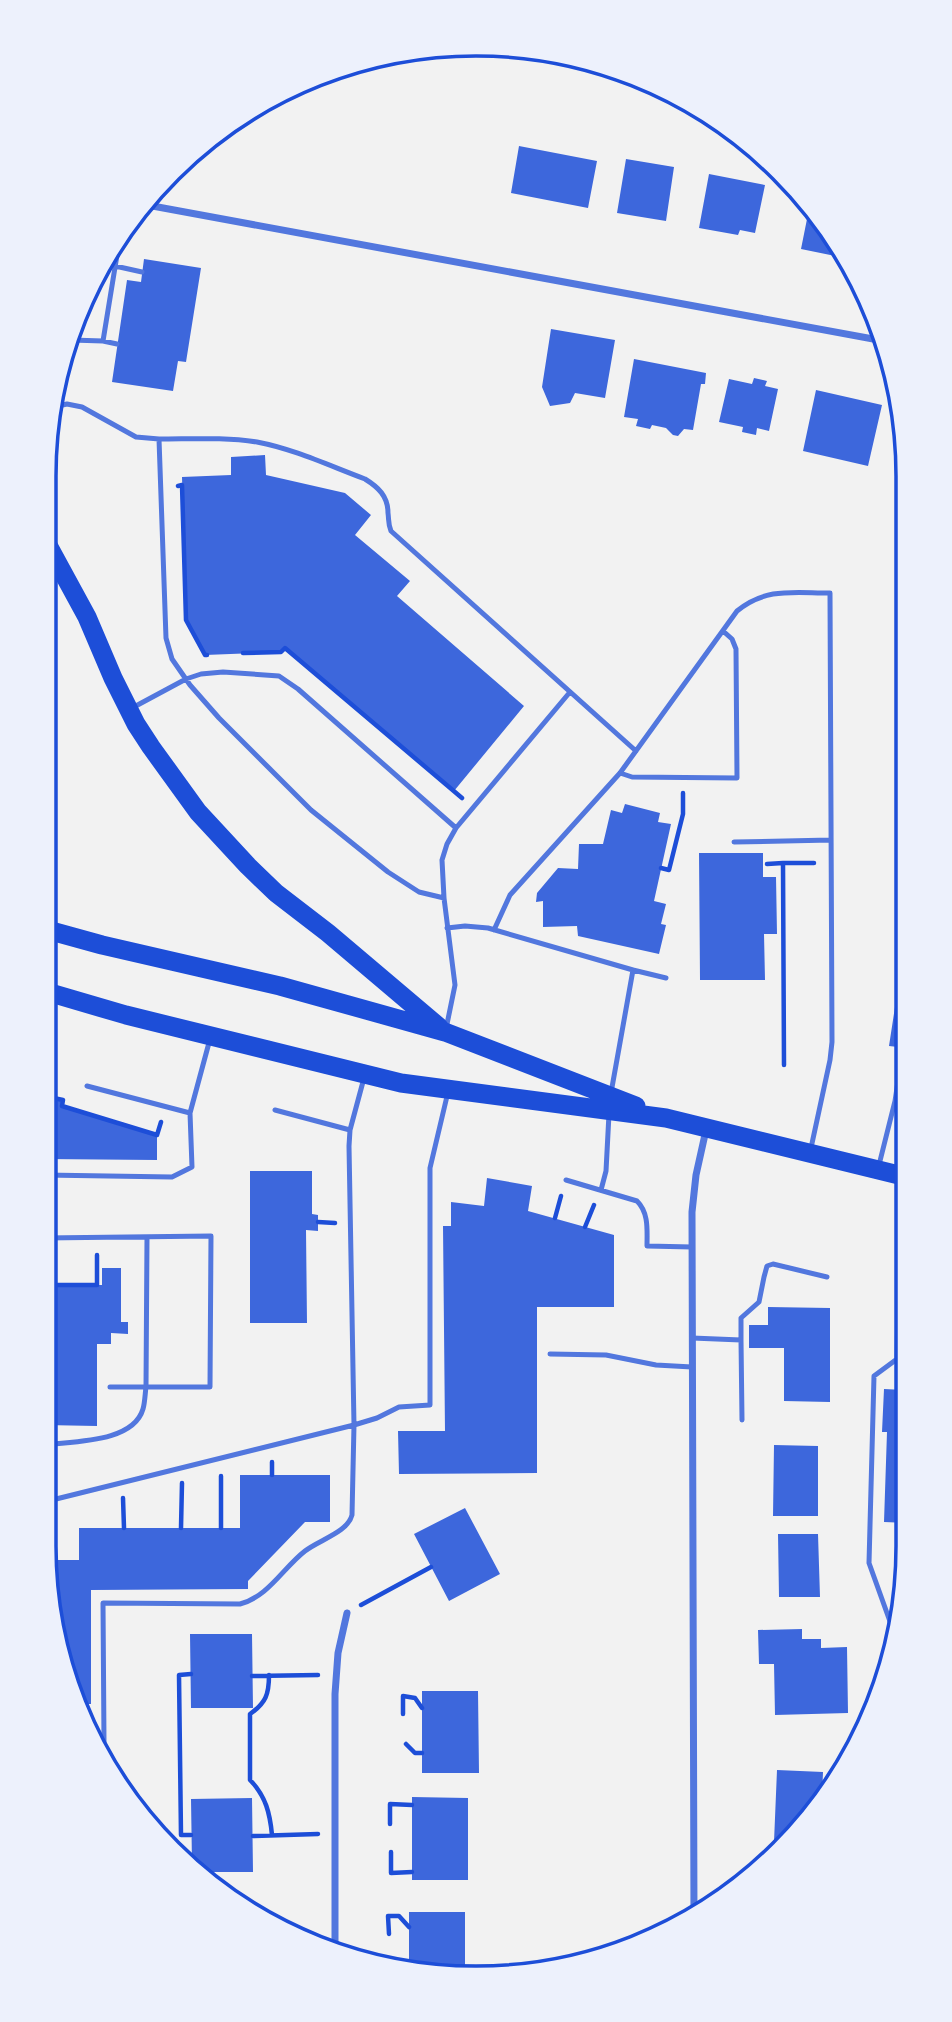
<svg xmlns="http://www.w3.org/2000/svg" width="952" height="2022" font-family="Karla,sans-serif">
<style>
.building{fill:#3d67dc}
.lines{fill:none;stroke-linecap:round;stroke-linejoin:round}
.path{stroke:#1d4ed8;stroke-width:4.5}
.service{stroke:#5277de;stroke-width:5}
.minor{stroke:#5277de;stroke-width:7}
.tertiary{stroke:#5277de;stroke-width:12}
.trunk{stroke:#1d4ed8;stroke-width:19}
.rim{fill:none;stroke:#1d4ed8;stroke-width:3.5}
</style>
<rect width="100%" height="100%" fill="#f2f2f2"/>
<path class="building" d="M 519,146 L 597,161 L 588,208 L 511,193 Z
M 626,159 L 674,167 L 666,221 L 617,213 Z
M 709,174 L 765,185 L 755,233 L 740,230 L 738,235 L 699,228 Z
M 810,204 L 819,213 L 845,258 L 801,249 Z
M 144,259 L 201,268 L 186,362 L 178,361 L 173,391 L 112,382 L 127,280 L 141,282 Z
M 551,329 L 615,340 L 605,398 L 575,393 L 570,403 L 550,406 L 542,387 Z
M 634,359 L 706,373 L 705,384 L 701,384 L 693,430 L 684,429 L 678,436 L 673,435 L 666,428 L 652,425 L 650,429 L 636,426 L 638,419 L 624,417 Z
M 754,378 L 767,381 L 765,386 L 778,389 L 769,431 L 757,428 L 756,435 L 742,432 L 743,427 L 719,422 L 729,379 L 752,384 Z
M 816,390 L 882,405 L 868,466 L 803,451 Z
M 265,455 L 266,475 L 345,493 L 371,515 L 355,535 L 410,581 L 397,596 L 524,706 L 454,791 L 285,648 L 281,652 L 205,655 L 186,620 L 182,477 L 231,475 L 231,457 Z
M 625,804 L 660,813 L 658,822 L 671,824 L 654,901 L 666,904 L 661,924 L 666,925 L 659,954 L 578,936 L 577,926 L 543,927 L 543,901 L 536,902 L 537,893 L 558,868 L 578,869 L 579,844 L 603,844 L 611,810 L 622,813 Z
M 699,853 L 763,853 L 763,877 L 776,877 L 777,934 L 764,934 L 765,980 L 700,980 Z
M 899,981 L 906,982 L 907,1048 L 889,1046 Z
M 44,1096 L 63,1100 L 62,1106 L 157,1135 L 157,1160 L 44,1159 Z
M 250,1171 L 312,1171 L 312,1214 L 318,1215 L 318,1231 L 306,1230 L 307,1323 L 250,1323 Z
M 487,1178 L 532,1186 L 528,1211 L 614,1235 L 614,1307 L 537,1307 L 537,1473 L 399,1474 L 398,1431 L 445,1431 L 443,1226 L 451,1226 L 451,1202 L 484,1206 Z
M 102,1268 L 121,1268 L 121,1322 L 128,1322 L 128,1334 L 111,1333 L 111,1344 L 97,1344 L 97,1426 L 44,1425 L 44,1285 L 102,1285 Z
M 768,1307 L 830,1308 L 830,1402 L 784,1401 L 784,1348 L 749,1348 L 749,1325 L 768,1325 Z
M 884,1389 L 904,1390 L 904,1397 L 908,1397 L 908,1523 L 884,1522 L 887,1432 L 882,1432 Z
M 774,1445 L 818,1446 L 818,1516 L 773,1516 Z
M 240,1475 L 330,1475 L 330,1522 L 305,1522 L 248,1581 L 248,1589 L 91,1590 L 91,1704 L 77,1704 L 67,1685 L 46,1560 L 79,1560 L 79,1528 L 240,1528 Z
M 465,1508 L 500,1574 L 449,1601 L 414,1534 Z
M 778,1534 L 818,1534 L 820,1597 L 779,1597 Z
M 802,1629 L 802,1639 L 821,1639 L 821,1648 L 847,1647 L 848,1713 L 775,1715 L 774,1664 L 759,1664 L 758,1630 Z
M 190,1634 L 252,1634 L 253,1708 L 191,1708 Z
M 422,1691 L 478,1691 L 479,1773 L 422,1773 Z
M 777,1770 L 823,1772 L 822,1797 L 801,1831 L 787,1842 L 774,1842 Z
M 412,1797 L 468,1798 L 468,1880 L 412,1880 Z
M 252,1798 L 253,1872 L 202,1872 L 192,1864 L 191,1799 Z
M 409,1912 L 465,1912 L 465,1970 L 409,1970 Z"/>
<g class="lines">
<path class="path" d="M 178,486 L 182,485 L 186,620 L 205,655 L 207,655
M 243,653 L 281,652 L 285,648 L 462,798
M 783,863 L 814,863
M 767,864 L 783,863 L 784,1065
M 661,868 L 669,870 L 683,814 L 683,793
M 44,1096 L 63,1100 L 62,1106 L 157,1135 L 161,1122
M 555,1218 L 561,1196
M 318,1222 L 335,1223
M 585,1227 L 594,1205
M 44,1285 L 97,1285 L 97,1255
M 904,1397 L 908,1397
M 272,1475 L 272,1462
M 123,1498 L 124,1528
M 181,1528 L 182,1483
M 221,1528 L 221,1476
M 361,1605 L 431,1567
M 191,1674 L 179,1675 L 181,1835 L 191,1835
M 269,1675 C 269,1694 266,1703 250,1714 L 250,1780 C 266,1796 270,1814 272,1835
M 252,1676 L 318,1675
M 403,1714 L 403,1696 L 415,1698 L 422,1708
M 406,1744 L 415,1753 L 422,1753
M 390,1824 L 390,1804 L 412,1805
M 253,1836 L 318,1834
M 391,1852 L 391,1873 L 412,1872
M 389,1934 L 388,1916 L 399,1916 L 409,1927"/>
<path class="service" d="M 115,266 L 142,272
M 71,340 L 103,341 L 118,249
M 103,341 L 117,344
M 58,406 L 67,404 L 82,407 L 136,437 L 159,439 L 166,638 L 172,659 L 190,685 L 219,718 L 311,810 L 388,872 L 419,892 L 444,898
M 159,439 C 192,439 225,437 257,442 C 294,449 330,466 365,479 C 378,487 388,496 388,513 C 389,520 388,524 391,531 L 636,751
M 132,708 L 186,679 L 201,674 L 223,672 L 279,676 L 298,689 L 456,828 L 447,844 L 442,860 L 444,898 L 455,985 L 446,1029
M 620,773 L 632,777 L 737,778 L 736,649 L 732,639 L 723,631
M 456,828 L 570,692
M 734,842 L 831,840
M 447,928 L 465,926 L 488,928 L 633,970 L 611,1093
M 494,930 L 510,895 L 620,773 L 737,611 C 766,587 794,593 830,593 L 832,1042 L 830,1060 L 811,1148
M 633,970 L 666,978
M 87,1086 L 190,1113 L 210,1039
M 275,1110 L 350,1130
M 879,1165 L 895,1101 L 903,1048
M 44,1175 L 172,1177 L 192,1167 L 190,1113
M 566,1180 L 637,1201 C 649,1213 647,1230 647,1246 L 692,1247
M 601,1190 L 606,1171 L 609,1114
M 44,1238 L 211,1236 L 210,1387 L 146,1387 L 147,1237
M 692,1338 L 741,1340 L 741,1318 L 759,1302 L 764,1277 L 767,1266 L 773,1264 L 827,1277
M 741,1340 L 742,1420
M 550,1354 L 606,1355 L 656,1365 L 692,1367
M 44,1445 C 73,1441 133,1443 143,1409 C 145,1402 145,1394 146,1387 L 110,1387
M 44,1502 L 354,1425 L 349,1146 L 350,1130 L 364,1078
M 892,1627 L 869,1563 L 874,1376 L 897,1359 L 899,1242 L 907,1203
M 100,1742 L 104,1742 L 103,1603 L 240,1604 C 268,1597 283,1568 305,1551 C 319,1540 348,1532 352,1515 L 354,1425 L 377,1418 L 399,1407 L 430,1405 L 430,1168 L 448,1092"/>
<path class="minor" d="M 147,205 L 884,341
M 694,1919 L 692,1212 L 696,1175 L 706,1130
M 335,1949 L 335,1694 L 338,1653 L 347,1613"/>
<path class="tertiary" d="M 44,846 L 44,819"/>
<path class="trunk" d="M 44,538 L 87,617 L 113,678 L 136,724 L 151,747 L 198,812 L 248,866 L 276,893 L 328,933 L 439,1027
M 44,929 L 102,945 L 280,986 L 445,1032 L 636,1106
M 44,991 L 126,1015 L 401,1083 L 666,1118 L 907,1177"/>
</g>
<path d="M0 0H952V2022H0ZM476 56H476A420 420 0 0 1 896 476V1546A420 420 0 0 1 476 1966H476A420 420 0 0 1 56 1546V476A420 420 0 0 1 476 56Z" fill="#edf1fc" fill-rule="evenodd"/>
<path class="rim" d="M476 56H476A420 420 0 0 1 896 476V1546A420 420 0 0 1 476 1966H476A420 420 0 0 1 56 1546V476A420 420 0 0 1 476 56Z"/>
</svg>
